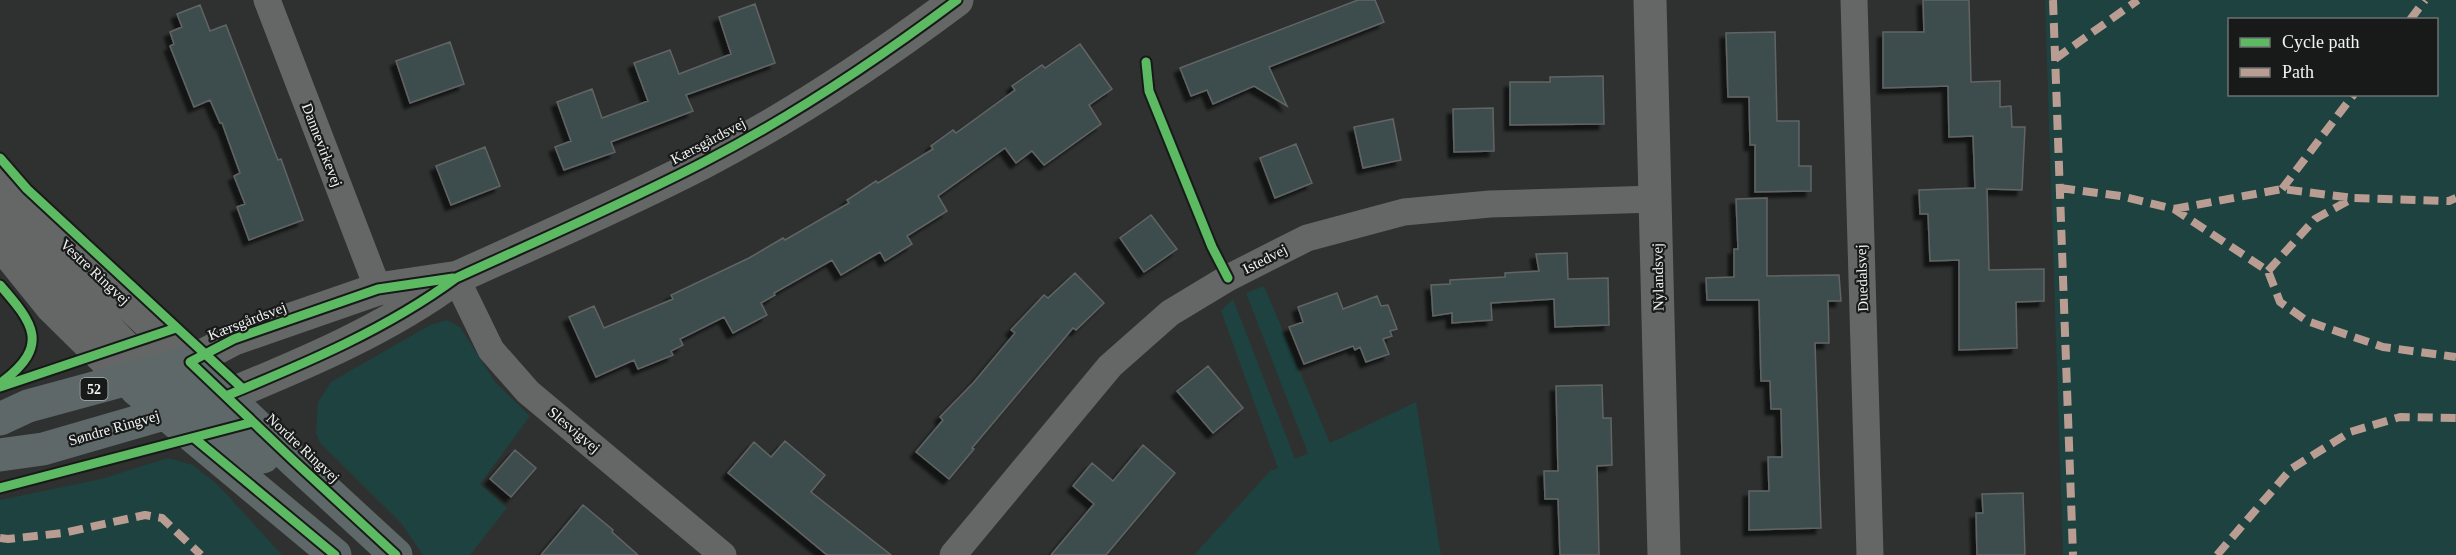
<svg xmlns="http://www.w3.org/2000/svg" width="2456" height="555" font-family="Georgia,serif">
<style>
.green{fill:#1d423f;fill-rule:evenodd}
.building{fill:#3e4d4d;stroke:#626464;stroke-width:1.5;filter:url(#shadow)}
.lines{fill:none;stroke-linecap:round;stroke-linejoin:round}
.street{stroke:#656767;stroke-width:27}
.secondary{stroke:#656767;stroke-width:33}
.primary{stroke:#5f6868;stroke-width:33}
.quiet{stroke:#b99d93;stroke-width:8;stroke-dasharray:15 8;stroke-linecap:butt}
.cycleway-casing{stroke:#181a19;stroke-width:13}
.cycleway{stroke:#5cba63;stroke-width:9}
.labels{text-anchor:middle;stroke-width:4.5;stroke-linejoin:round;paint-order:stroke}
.shield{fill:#181a19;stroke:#afb2b1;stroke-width:1.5}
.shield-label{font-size:14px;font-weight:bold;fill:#f0f3f2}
.street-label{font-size:15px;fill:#f0f3f2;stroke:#181a19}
</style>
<defs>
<filter id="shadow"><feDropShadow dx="-5.5" dy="5.5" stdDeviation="1.5" flood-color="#0009"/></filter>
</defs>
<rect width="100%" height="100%" fill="#2f3131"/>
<path class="green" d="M 2045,0 L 2456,0 L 2456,555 L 2063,555 ZM 2230,20 L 2436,20 L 2436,94 L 2230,94 Z
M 1264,286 L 1330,443 L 1416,402 L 1441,555 L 1194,555 L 1270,471 L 1278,468 L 1221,311 L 1233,299 L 1295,459 L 1308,453 L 1246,293 Z
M 447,320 L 460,327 L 495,382 L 530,416 L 480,484 L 507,508 L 470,555 L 423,555 L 401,523 L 321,444 L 316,433 L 318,402 L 331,382 L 430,325 Z
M 168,458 L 193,465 L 219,486 L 282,555 L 0,555 L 0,500 L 101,479 Z"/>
<path class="building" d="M 1358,0 L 1375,0 L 1384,22 L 1269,67 L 1287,106 L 1254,86 L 1213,104 L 1207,90 L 1191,96 L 1180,68 Z
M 1923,0 L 1969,0 L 1971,82 L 2000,81 L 2000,107 L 2011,106 L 2012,127 L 2025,127 L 2022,190 L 1987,189 L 1989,270 L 2044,269 L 2044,301 L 2016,302 L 2017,348 L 1959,350 L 1959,260 L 1930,261 L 1928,214 L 1920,214 L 1919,190 L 1975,188 L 1973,136 L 1949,137 L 1948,86 L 1883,88 L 1883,32 L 1924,32 Z
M 755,4 L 775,63 L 686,95 L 693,111 L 611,142 L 615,152 L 564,170 L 555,147 L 571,141 L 557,102 L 592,89 L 602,118 L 648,101 L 634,63 L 670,50 L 679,74 L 731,54 L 719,17 Z
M 200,5 L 210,31 L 226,25 L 278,160 L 281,159 L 303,220 L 249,240 L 237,207 L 245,204 L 234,176 L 240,173 L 222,123 L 220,123 L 210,100 L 194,107 L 170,46 L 174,44 L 170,32 L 182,27 L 177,14 Z
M 1775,32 L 1777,121 L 1799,121 L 1799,166 L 1811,166 L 1811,191 L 1755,192 L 1755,145 L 1750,145 L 1749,97 L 1728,97 L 1726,33 Z
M 450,42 L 464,84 L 410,103 L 396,61 Z
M 1080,44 L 1112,89 L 1089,105 L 1101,124 L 1044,165 L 1032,151 L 1016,163 L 1005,148 L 938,196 L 947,211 L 907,236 L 912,244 L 885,261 L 880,252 L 841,275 L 832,260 L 774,293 L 775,295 L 761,303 L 767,315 L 733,333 L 724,317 L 680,339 L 683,345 L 671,351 L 673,355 L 638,369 L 634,360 L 596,377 L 569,317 L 594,306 L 604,328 L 673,299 L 671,295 L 749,258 L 783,238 L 785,240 L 849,203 L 847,200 L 876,181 L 878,183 L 933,149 L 931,146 L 953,130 L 956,133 L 1015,90 L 1012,86 L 1042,65 L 1045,68 Z
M 1603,76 L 1604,124 L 1510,125 L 1510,82 L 1550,82 L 1550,77 Z
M 1493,108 L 1494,151 L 1454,152 L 1453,109 Z
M 1393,119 L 1401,160 L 1363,168 L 1354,127 Z
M 1296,144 L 1312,183 L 1275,198 L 1260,158 Z
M 485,147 L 500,186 L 451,205 L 436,166 Z
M 1767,198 L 1767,276 L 1839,275 L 1841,301 L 1828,301 L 1829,343 L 1815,343 L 1821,528 L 1749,530 L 1749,491 L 1769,491 L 1768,457 L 1782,457 L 1781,409 L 1771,409 L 1770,381 L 1761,381 L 1759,300 L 1707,300 L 1706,278 L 1734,277 L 1734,249 L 1738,249 L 1736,199 Z
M 1151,215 L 1177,249 L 1144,272 L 1120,238 Z
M 1567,253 L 1568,279 L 1608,278 L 1609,325 L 1555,327 L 1554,299 L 1491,303 L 1492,320 L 1452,323 L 1452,313 L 1433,316 L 1431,285 L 1450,284 L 1450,280 L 1505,277 L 1505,273 L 1539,271 L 1536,254 Z
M 1075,273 L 1104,303 L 1076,330 L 1073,328 L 972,448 L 974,449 L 949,479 L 916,452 L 943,420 L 940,417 L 974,382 L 1015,333 L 1011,330 L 1044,295 L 1048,298 Z
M 1337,293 L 1343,309 L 1377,296 L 1381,306 L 1388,305 L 1397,329 L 1390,331 L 1392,336 L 1383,339 L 1389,354 L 1366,362 L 1360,347 L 1355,350 L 1353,346 L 1304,364 L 1289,327 L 1303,322 L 1298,307 Z
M 1208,366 L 1243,408 L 1213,433 L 1177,391 Z
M 1602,385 L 1603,418 L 1611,418 L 1612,465 L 1597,466 L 1599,555 L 1560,555 L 1558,499 L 1545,499 L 1544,471 L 1558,471 L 1556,386 Z
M 785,441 L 825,475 L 811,492 L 891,555 L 827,555 L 728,473 L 754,442 L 771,457 Z
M 1143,445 L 1175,473 L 1106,555 L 1051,555 L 1094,504 L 1073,486 L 1092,463 L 1113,481 Z
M 515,450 L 536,468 L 511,497 L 490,479 Z
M 2023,493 L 2025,555 L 1977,555 L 1976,513 L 1983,513 L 1982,494 Z
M 583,505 L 613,530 L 612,532 L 638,555 L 541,555 Z"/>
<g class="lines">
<path class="street" d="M 267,0 L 378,289
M 1854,0 L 1870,555
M 456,278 L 491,350 L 528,392 L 723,555
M 953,555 L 1110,366 L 1170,313 L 1228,278 L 1307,238 L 1404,212 L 1490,204 L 1656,199"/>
<path class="secondary" d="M 1650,0 L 1664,555
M 0,181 L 190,362 L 234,339 L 378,289 L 452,278
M 0,218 L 123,345 L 156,372 L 226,396 C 306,363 387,329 456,278 C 539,240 623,204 704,162 C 793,116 877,60 957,0
M 9,254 L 52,307 L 126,380"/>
<path class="primary" d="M 126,380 L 200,403 L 227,429 L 263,457
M 136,389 L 335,555
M 0,419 L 28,406 L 190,362 L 294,461 L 396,555
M 0,455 L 43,449 L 181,409"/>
<path class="quiet" d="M 2053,0 L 2073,555
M 2410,20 L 2425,0
M 2055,59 L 2138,0
M 2060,188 L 2121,196 L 2174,209 L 2268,271 L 2280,302 L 2307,321 L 2383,347 L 2456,357
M 2282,189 L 2354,94
M 2174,209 L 2282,189 L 2353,198
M 2268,271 L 2315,219 L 2353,198 L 2449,201 L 2456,198
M 0,538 L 8,539 L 63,533 L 145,515 L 162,518 L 201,555
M 2217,555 L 2291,469 L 2350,432 L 2400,417 L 2456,418"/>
<g class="cycleway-casing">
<path id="cycleway" d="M 1146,62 L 1149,91 L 1212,247 L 1228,278
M 0,158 L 27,189 L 243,389
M 0,285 C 33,323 51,345 2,382
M 0,387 L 176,328
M 226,396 C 306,363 387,329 456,278 C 539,240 623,204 704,162 C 793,116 877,60 957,0
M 194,438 L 335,555
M 0,488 L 253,422
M 396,555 L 294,461 L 190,362 L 234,339 L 378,289 L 453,278"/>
</g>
<use href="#cycleway" class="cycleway"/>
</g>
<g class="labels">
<rect class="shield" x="80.5" y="378" width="27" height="22" rx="4.5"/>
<g class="shield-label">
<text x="94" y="394">52</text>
</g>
<g class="street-label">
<text transform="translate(708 141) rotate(-28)" y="5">Kærsgårdsvej</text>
<text transform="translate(322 145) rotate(69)" y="5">Dannevirkevej</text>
<text transform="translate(1265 259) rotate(-27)" y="5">Istedvej</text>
<text transform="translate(95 272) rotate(43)" y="5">Vestre Ringvej</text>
<text transform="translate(1658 277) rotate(-91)" y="5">Nylandsvej</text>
<text transform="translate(1862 278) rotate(-92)" y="5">Duedalsvej</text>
<text transform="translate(247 321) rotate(-21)" y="5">Kærsgårdsvej</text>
<text transform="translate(114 428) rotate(-16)" y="5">Søndre Ringvej</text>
<text transform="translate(574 430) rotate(40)" y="5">Slesvigvej</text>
<text transform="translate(303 448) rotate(43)" y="5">Nordre Ringvej</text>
</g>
</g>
<rect x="2228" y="18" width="210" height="78" fill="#181a19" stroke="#6e7170" stroke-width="1.5"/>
<rect x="2240" y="38" width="30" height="9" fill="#5cba63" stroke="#6e7170" stroke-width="1.5"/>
<text x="2282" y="48" font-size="18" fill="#f0f3f2">Cycle path</text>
<rect x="2240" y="68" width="30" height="9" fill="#b99d93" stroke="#6e7170" stroke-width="1.5"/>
<text x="2282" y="78" font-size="18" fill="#f0f3f2">Path</text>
</svg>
